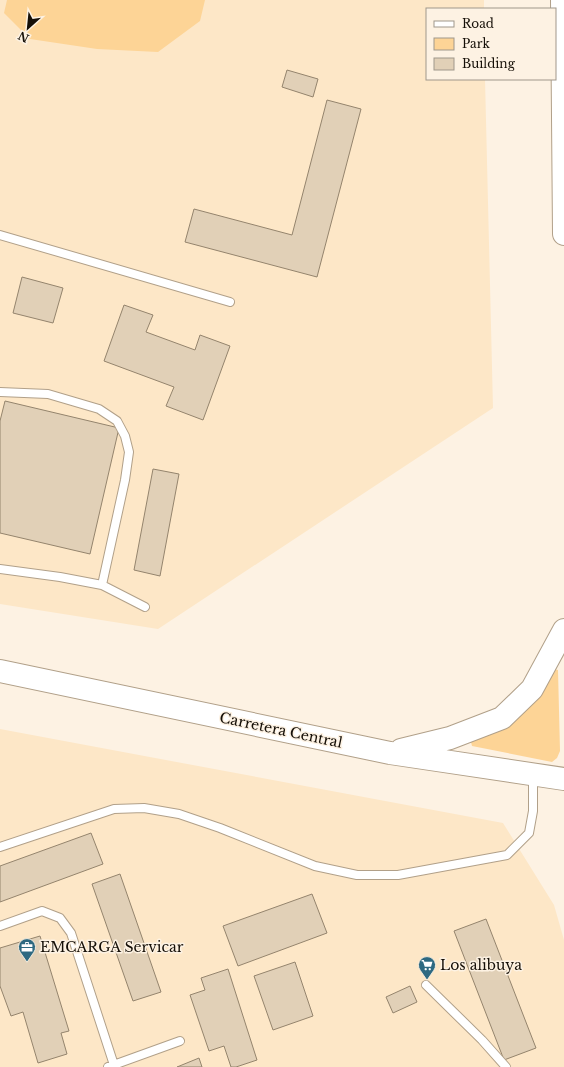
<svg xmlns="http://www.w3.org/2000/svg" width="564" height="1067" font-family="'Libre Baskerville',serif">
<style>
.built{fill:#fde7c7}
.green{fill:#fdd496}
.building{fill:#e1d0b7;stroke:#94846d}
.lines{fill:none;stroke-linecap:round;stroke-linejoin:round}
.lane-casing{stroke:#b1a089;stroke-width:10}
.primary-casing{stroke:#b1a089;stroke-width:24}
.highway-casing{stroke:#b1a089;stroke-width:24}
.lane{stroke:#fff;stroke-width:8}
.primary{stroke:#fff;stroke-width:22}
.highway{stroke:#fff;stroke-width:22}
.labels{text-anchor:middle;stroke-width:3;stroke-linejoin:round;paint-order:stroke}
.street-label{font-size:14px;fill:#150f07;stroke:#fdf2e3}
.poi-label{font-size:14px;fill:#150f07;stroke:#fdf2e3;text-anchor:start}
</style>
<rect width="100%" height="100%" fill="#fdf2e3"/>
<path class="built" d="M 0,0 L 484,0 L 484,9 L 427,9 L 427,79 L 485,79 L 493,408 L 158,629 L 0,604 Z
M 0,729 L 503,823 L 554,905 L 564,940 L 564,1067 L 0,1067 Z"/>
<path class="green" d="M 7,0 L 205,0 L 200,21 L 158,52 L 97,49 L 30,39 L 4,13 Z
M 554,669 L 558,670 L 560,751 L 557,758 L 552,762 L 472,746 L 471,742 L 474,738 Z"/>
<path class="building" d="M 287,70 L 318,79 L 313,97 L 282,87 Z
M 327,100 L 361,109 L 317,277 L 185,242 L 194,209 L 292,235 Z
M 22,277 L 63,288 L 53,323 L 13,313 Z
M 124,305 L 153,315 L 146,332 L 195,350 L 200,335 L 230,346 L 203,420 L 166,406 L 174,387 L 104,361 Z
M 5,401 L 119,428 L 90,554 L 0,533 L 0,421 Z
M 153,469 L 179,474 L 160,576 L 134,570 Z
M 91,833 L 103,864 L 0,902 L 0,866 Z
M 120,874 L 161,992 L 133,1001 L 92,884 Z
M 312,894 L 327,933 L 238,966 L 223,926 Z
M 486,919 L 536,1048 L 504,1060 L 454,931 Z
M 40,936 L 69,1031 L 61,1033 L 67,1054 L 38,1063 L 23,1012 L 11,1016 L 0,986 L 0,948 Z
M 295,962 L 313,1016 L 273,1030 L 254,976 Z
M 228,969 L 257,1060 L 236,1067 L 231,1067 L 224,1046 L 209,1051 L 190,995 L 205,990 L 201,978 Z
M 410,986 L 417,1002 L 393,1013 L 386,997 Z
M 199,1058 L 202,1067 L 177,1067 Z"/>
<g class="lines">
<g class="lane-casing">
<path id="lane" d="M 0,235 L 230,302
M 0,392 L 48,394 L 99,409 L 117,421 L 125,436 L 129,452 L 125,480 L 102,585
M 0,569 L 60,577 L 102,585 L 145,607
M 0,847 L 114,809 L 144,808 L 179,814 L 220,828 L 315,866 L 357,875 L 398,875 L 507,855 L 529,833 L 533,811 L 533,775
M 0,926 L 42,911 L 60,918 L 71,933 L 114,1065
M 426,985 L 482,1040 L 506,1067
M 108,1067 L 180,1041"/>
</g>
<g class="primary-casing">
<path id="primary" d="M 0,671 L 390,753 L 564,779
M 401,750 L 450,738 L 502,718 L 532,689 L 564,630"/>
</g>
<g class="highway-casing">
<path id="highway" d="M 562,0 L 564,234"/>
</g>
<use href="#lane" class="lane"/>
<use href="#primary" class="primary"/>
<use href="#highway" class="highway"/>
</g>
<defs>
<g id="office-pin" transform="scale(0.9)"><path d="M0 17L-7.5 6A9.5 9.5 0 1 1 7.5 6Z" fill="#2e6981" stroke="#fdf2e3"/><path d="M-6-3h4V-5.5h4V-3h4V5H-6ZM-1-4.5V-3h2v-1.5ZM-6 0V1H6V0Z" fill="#fff"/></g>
<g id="supermarket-pin" transform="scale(0.9)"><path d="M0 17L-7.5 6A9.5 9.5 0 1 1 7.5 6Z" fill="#2e6981" stroke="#fdf2e3"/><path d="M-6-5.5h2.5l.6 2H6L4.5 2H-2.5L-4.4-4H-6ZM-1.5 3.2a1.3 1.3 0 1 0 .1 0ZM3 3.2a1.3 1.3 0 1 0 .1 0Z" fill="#fff"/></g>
</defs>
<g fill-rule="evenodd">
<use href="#office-pin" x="27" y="947"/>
<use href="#supermarket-pin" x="427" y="965"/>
</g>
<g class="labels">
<g class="street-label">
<text transform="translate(281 730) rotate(12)" y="5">Carretera Central</text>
</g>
<g class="poi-label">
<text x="40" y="952">EMCARGA Servicar</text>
<text x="440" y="970">Los alibuya</text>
</g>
</g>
<rect x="426" y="8" width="130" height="72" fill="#fdf2e3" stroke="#a0978b"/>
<rect x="434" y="21" width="20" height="6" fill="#ffffff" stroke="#a0978b"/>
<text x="462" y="28" font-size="12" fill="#150f07">Road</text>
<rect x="434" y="38" width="20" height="12" fill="#fdd496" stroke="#a0978b"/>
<text x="462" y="48" font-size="12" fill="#150f07">Park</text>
<rect x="434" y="58" width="20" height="12" fill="#e1d0b7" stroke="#a0978b"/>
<text x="462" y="68" font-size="12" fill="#150f07">Building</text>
<g transform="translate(28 28) rotate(207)" stroke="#fdf2e3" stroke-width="3" paint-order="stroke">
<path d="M0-3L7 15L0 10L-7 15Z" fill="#150f07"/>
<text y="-6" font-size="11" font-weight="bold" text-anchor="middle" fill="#150f07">N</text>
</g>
</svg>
